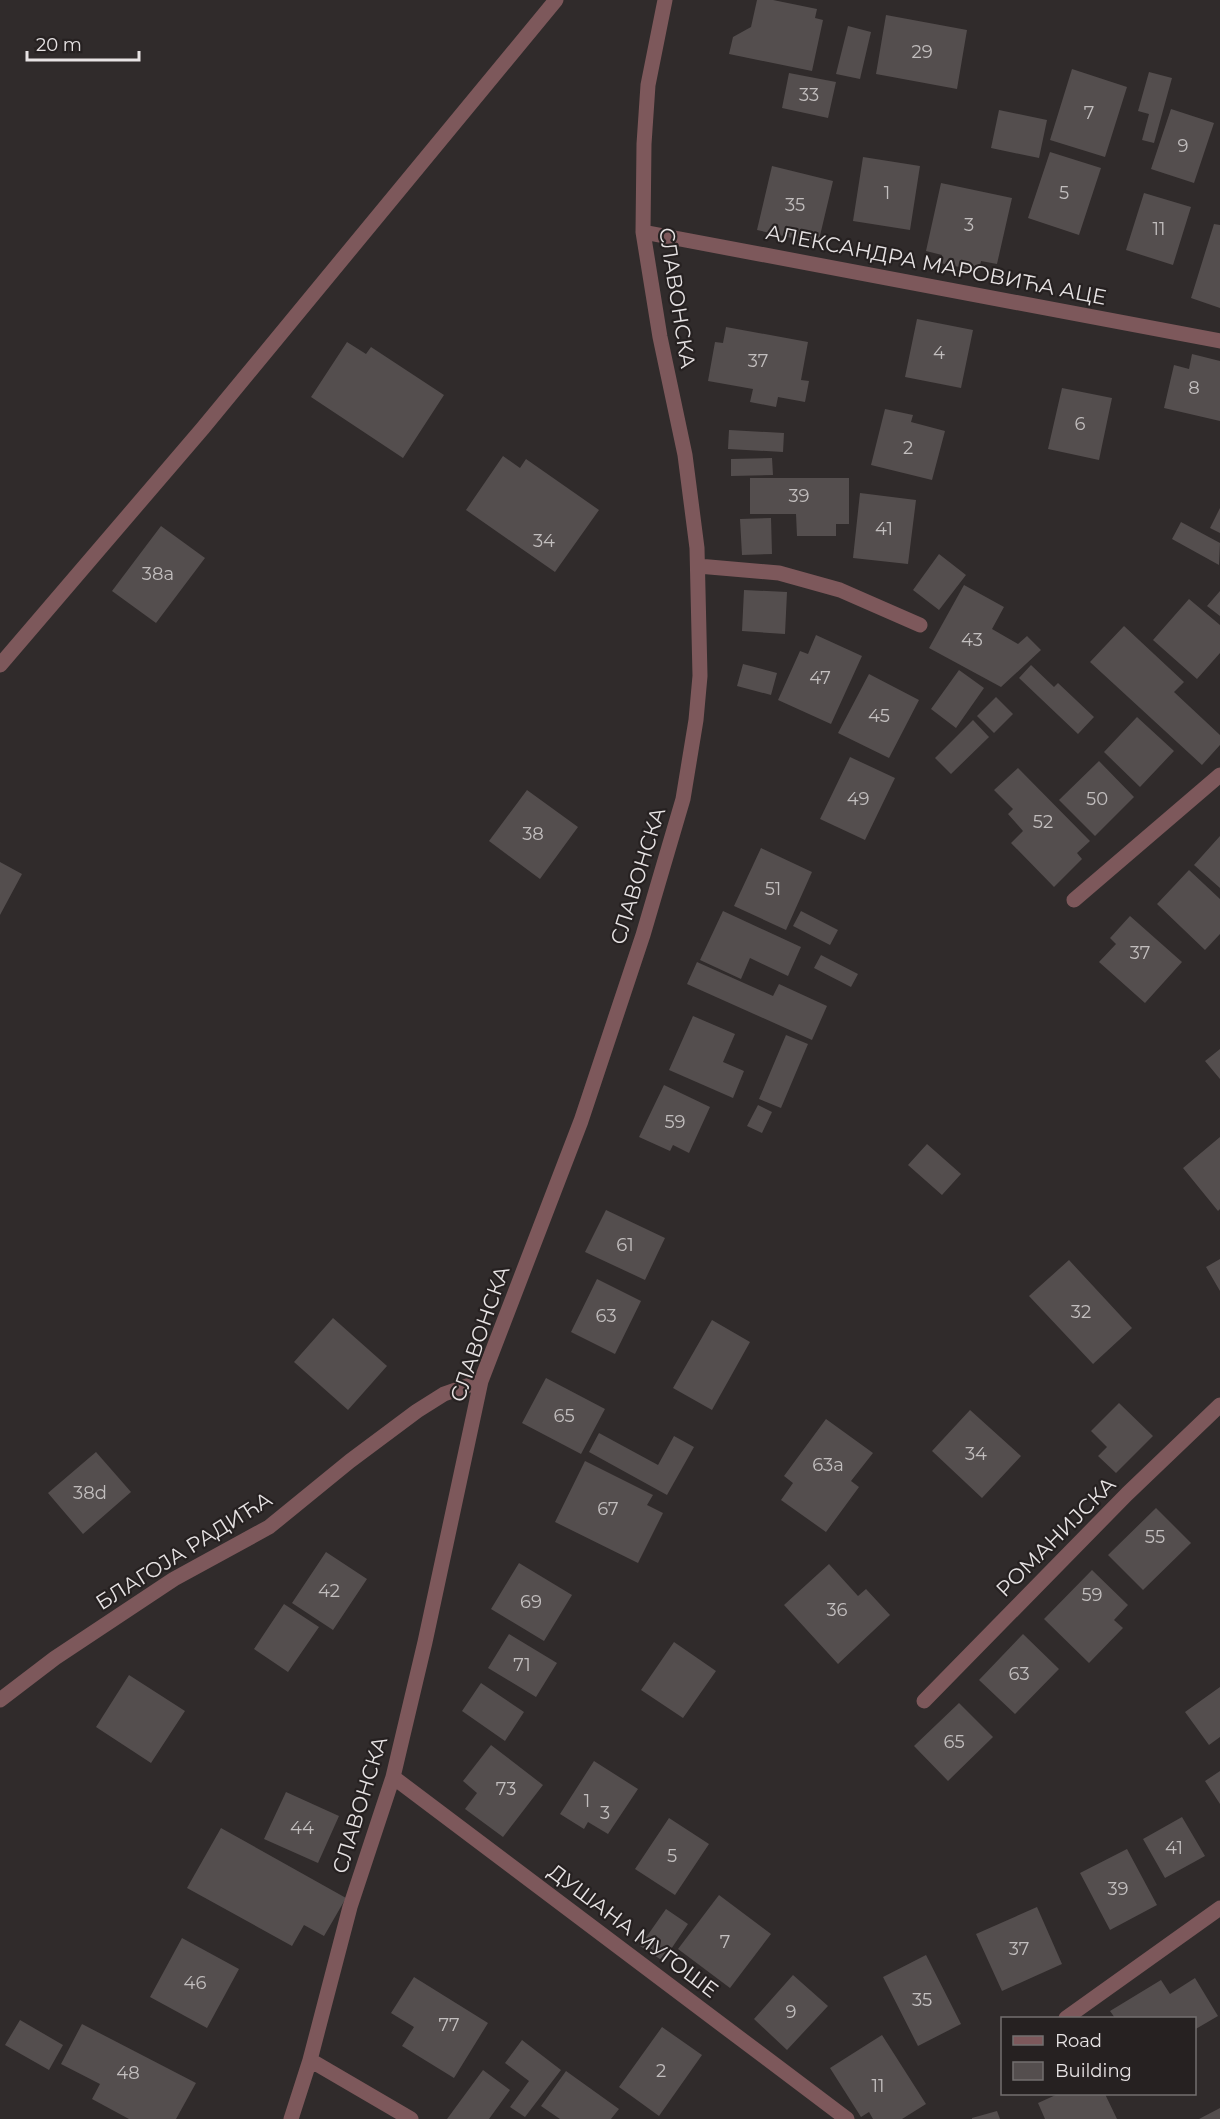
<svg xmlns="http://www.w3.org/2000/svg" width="1220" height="2119" font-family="Montserrat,sans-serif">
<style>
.building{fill:#544e4e}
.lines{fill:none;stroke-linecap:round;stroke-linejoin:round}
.minor{stroke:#7d585b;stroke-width:15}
.labels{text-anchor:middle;stroke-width:4.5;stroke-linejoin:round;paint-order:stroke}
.number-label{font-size:18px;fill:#c2bebe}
.street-label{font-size:21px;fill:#e7e3e4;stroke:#262121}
</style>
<rect width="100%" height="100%" fill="#302b2b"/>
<path class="building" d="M 757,0 L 773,0 L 817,9 L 815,18 L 823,20 L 812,71 L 729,54 L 733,37 L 751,27 Z
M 886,15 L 967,30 L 957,89 L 876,74 Z
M 848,26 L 871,32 L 860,79 L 836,74 Z
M 1072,69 L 1127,87 L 1105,157 L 1050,140 Z
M 1149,72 L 1172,78 L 1154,143 L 1142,140 L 1149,114 L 1138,111 Z
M 789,73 L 836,82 L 828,118 L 782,108 Z
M 1171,109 L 1214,123 L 1194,183 L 1151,169 Z
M 999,110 L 1047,120 L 1039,158 L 991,148 Z
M 1050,152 L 1101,168 L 1079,235 L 1028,218 Z
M 863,157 L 920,166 L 910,230 L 853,221 Z
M 772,166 L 833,181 L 818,244 L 757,230 Z
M 941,183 L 1012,198 L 997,264 L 981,261 L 979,271 L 940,263 L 942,255 L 926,251 Z
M 1144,193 L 1191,207 L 1173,265 L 1126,250 Z
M 1214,224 L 1220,225 L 1220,308 L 1191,298 Z
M 917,319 L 973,330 L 961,388 L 905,377 Z
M 726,327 L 808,342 L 801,380 L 809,381 L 805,402 L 778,397 L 776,407 L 750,402 L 753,389 L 708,381 L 715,342 L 723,343 Z
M 347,342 L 366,354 L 371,347 L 444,395 L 403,458 L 311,397 Z
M 1192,354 L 1220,361 L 1220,421 L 1164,408 L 1174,365 L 1189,369 Z
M 1062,388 L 1112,398 L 1099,460 L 1048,449 Z
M 885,409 L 913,415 L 911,422 L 945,431 L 932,480 L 871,465 Z
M 729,430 L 784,433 L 783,452 L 728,449 Z
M 503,456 L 520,468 L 526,459 L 599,510 L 555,572 L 466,510 Z
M 772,458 L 773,475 L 731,476 L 731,459 Z
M 750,478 L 849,478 L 849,524 L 836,524 L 836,536 L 797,536 L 796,514 L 750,514 Z
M 860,493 L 916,500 L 908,564 L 853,558 Z
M 1220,508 L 1220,533 L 1210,528 Z
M 771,518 L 772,554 L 742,555 L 740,519 Z
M 1181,522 L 1220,543 L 1219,565 L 1172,539 Z
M 161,526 L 205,558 L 156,623 L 112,591 Z
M 939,554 L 966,575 L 939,610 L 913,590 Z
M 964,585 L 1004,607 L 992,629 L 1018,644 L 1027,636 L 1041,650 L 1001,687 L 929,648 Z
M 744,590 L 787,592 L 785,634 L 742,631 Z
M 1220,591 L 1220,616 L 1207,606 Z
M 1189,599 L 1220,625 L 1220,653 L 1197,679 L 1153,640 Z
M 1124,626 L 1184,682 L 1174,692 L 1220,735 L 1220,745 L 1202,765 L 1090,662 Z
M 816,635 L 862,656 L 831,724 L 778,700 L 800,651 L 808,654 Z
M 743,664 L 777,673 L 771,695 L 737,686 Z
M 1031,665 L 1054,687 L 1058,683 L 1094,717 L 1078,734 L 1019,678 Z
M 959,670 L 984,688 L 956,728 L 931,709 Z
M 869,674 L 919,700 L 889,758 L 838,733 Z
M 996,697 L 1013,714 L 994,733 L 977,716 Z
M 1137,717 L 1174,751 L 1140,787 L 1104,752 Z
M 973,720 L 989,737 L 951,774 L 935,758 Z
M 850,757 L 895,778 L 865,840 L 820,819 Z
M 1099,761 L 1134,797 L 1095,836 L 1059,800 Z
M 1018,768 L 1090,841 L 1077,853 L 1082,859 L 1054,887 L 1011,843 L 1023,831 L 1008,814 L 1013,809 L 994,790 Z
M 527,790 L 578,827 L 540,879 L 489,841 Z
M 1220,836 L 1220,888 L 1194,865 Z
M 761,848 L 812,872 L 786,930 L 734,906 Z
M 0,862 L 22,874 L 0,915 Z
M 1189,870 L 1220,899 L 1220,934 L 1205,950 L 1157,904 Z
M 723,911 L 801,947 L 788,976 L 750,958 L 741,979 L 700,960 Z
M 801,911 L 838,930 L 830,945 L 793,926 Z
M 1130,916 L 1182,962 L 1145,1003 L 1099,962 L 1116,944 L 1110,938 Z
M 821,955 L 858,974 L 851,987 L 814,968 Z
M 697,962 L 773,996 L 779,984 L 827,1006 L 812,1040 L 687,984 Z
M 693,1016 L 735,1034 L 723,1062 L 744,1071 L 733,1098 L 669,1070 Z
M 786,1035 L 808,1044 L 781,1108 L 759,1099 Z
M 1220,1049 L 1220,1079 L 1205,1061 Z
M 664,1085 L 710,1107 L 689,1153 L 673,1145 L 670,1151 L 639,1137 Z
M 758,1105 L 772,1112 L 762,1133 L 747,1126 Z
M 1220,1137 L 1220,1209 L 1218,1211 L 1183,1168 Z
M 927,1144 L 961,1174 L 942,1195 L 908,1165 Z
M 606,1210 L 665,1238 L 645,1280 L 585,1252 Z
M 1220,1259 L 1220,1291 L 1206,1267 Z
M 1069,1260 L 1132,1328 L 1093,1364 L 1029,1296 Z
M 597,1279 L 641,1301 L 615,1354 L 571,1332 Z
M 333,1318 L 387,1366 L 348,1410 L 294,1362 Z
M 712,1320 L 750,1342 L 712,1410 L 673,1388 Z
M 546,1378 L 605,1409 L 581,1454 L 522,1423 Z
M 1119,1403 L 1153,1436 L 1116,1473 L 1098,1456 L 1107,1447 L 1091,1431 Z
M 970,1410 L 1021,1456 L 982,1498 L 932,1451 Z
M 826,1419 L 873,1453 L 851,1481 L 859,1487 L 826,1532 L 781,1500 L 793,1483 L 784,1476 Z
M 599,1433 L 658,1465 L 674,1436 L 694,1447 L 667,1495 L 589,1452 Z
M 96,1452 L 131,1492 L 83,1534 L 48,1493 Z
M 585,1461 L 653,1495 L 647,1505 L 663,1513 L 638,1563 L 555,1522 Z
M 1156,1508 L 1191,1543 L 1143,1590 L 1108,1555 Z
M 326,1552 L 367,1579 L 333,1630 L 292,1603 Z
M 519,1563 L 572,1595 L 544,1641 L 491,1609 Z
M 829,1564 L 858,1596 L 866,1589 L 890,1615 L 838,1664 L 784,1605 Z
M 1092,1570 L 1128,1605 L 1114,1620 L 1123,1628 L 1089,1663 L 1044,1619 Z
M 284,1604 L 319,1627 L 288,1672 L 254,1649 Z
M 509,1634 L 557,1663 L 536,1697 L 488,1668 Z
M 1023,1634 L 1059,1669 L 1015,1714 L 979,1680 Z
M 674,1642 L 716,1671 L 683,1718 L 641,1690 Z
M 129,1675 L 185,1711 L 151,1763 L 96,1727 Z
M 481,1683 L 524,1712 L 505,1741 L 462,1711 Z
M 1220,1687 L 1220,1737 L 1209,1745 L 1185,1712 Z
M 959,1703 L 993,1737 L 948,1781 L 914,1746 Z
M 491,1745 L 543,1785 L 503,1837 L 465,1809 L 477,1793 L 463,1781 Z
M 594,1761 L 638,1789 L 608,1834 L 588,1822 L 584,1829 L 560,1814 Z
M 1220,1771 L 1220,1804 L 1205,1781 Z
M 286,1792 L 339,1816 L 318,1863 L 264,1839 Z
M 1182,1817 L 1205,1856 L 1165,1878 L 1143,1839 Z
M 669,1818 L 709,1844 L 675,1895 L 635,1869 Z
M 221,1828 L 346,1898 L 324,1936 L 304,1925 L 292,1946 L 187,1888 Z
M 1127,1849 L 1157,1905 L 1110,1930 L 1080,1873 Z
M 719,1895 L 771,1934 L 730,1988 L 678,1949 Z
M 1037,1907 L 1062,1964 L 1002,1991 L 976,1934 Z
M 666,1909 L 688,1924 L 663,1961 L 640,1946 Z
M 182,1938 L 239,1969 L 207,2028 L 150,1997 Z
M 926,1955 L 961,2024 L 918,2046 L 883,1977 Z
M 793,1975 L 828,2006 L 787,2050 L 754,2019 Z
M 414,1977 L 488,2023 L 454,2078 L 402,2046 L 414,2027 L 391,2013 Z
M 1195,1978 L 1218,2016 L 1194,2030 L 1194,2018 L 1115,2018 L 1110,2011 L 1161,1980 L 1170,1994 Z
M 20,2020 L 63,2045 L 49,2070 L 5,2045 Z
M 82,2024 L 196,2083 L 176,2119 L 129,2119 L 92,2099 L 100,2084 L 61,2064 Z
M 662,2027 L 702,2055 L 659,2116 L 619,2087 Z
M 882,2035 L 926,2104 L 902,2119 L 873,2119 L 869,2112 L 861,2117 L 830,2068 Z
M 522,2040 L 561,2070 L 525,2117 L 510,2107 L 529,2081 L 505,2063 Z
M 483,2070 L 510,2090 L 489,2119 L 447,2119 Z
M 566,2071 L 619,2109 L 611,2119 L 560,2119 L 541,2106 Z
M 1058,2094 L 1105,2094 L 1117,2119 L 1045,2119 L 1038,2103 Z
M 1220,2108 L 1220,2119 L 1199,2119 Z
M 997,2111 L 1000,2119 L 972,2119 L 972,2118 Z"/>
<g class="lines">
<path class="minor" d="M 643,232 L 1220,341
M 698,566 L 779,573 L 840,590 L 920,625
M 0,665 L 203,428 L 556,0
M 1074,900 L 1220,775
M 0,1700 L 55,1658 L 174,1579 L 269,1527 L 350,1461 L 417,1411 L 444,1394 L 481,1381
M 924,1701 L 1127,1494 L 1220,1405
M 393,1777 L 847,2119
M 1066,2018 L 1220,1908
M 310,2060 L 411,2119
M 291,2119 L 310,2060 L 350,1907 L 393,1777 L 425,1642 L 481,1381 L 581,1121 L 643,935 L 683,799 L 696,720 L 700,676 L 697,548 L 685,455 L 660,337 L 643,232 L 644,144 L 648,85 L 665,0"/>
</g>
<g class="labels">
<g class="number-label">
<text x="922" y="58">29</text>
<text x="809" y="101">33</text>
<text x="1089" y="119">7</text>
<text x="1183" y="152">9</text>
<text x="887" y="199">1</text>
<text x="1064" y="199">5</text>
<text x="795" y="211">35</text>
<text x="969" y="231">3</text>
<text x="1159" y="235">11</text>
<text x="939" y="359">4</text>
<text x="758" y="367">37</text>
<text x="1194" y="394">8</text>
<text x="1080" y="430">6</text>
<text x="908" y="454">2</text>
<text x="799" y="502">39</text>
<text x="884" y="535">41</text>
<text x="544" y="547">34</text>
<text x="158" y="580">38a</text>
<text x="972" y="646">43</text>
<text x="820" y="684">47</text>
<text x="879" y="722">45</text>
<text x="858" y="805">49</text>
<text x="1097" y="805">50</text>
<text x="1043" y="828">52</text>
<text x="533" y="840">38</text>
<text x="773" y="895">51</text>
<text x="1140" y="959">37</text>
<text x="675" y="1128">59</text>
<text x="625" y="1251">61</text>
<text x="1081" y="1318">32</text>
<text x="606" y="1322">63</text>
<text x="564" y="1422">65</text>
<text x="976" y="1460">34</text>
<text x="828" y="1471">63a</text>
<text x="90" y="1499">38d</text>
<text x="608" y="1515">67</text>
<text x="1155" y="1543">55</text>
<text x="329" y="1597">42</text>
<text x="1092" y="1601">59</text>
<text x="531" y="1608">69</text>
<text x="837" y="1616">36</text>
<text x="522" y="1671">71</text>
<text x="1019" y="1680">63</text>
<text x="954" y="1748">65</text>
<text x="506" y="1795">73</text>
<text x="587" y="1807">1</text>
<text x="605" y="1819">3</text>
<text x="302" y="1834">44</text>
<text x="1174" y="1854">41</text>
<text x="672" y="1862">5</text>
<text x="1118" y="1895">39</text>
<text x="725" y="1948">7</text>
<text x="1019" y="1955">37</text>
<text x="195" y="1989">46</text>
<text x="922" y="2006">35</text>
<text x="791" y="2018">9</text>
<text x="449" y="2031">77</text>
<text x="661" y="2077">2</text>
<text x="128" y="2079">48</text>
<text x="878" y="2092">11</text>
</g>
<g class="street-label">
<text transform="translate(936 265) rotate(11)" y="7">АЛЕКСАНДРА МАРОВИЋА АЦЕ</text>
<text transform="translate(677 298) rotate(81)" y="7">СЛАВОНСКА</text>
<text transform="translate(638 876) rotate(-73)" y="7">СЛАВОНСКА</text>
<text transform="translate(480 1334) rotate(-71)" y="7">СЛАВОНСКА</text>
<text transform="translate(1056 1537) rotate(-45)" y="7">РОМАНИЈСКА</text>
<text transform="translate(184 1551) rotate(-32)" y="7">БЛАГОЈА РАДИЋА</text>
<text transform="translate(360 1805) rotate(-73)" y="7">СЛАВОНСКА</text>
<text transform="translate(633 1931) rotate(37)" y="7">ДУШАНА МУГОШЕ</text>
</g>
</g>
<rect x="1001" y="2017" width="195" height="78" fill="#262121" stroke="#736f6f" stroke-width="1.5"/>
<rect x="1013" y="2036" width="30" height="9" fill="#7d585b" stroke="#736f6f" stroke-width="1.5"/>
<text x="1055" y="2047" font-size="18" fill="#e7e3e4">Road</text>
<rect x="1013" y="2062" width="30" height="18" fill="#544e4e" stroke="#736f6f" stroke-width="1.5"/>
<text x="1055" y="2077" font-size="18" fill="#e7e3e4">Building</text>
<path d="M27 51v9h112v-9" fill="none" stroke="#e7e3e4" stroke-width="3"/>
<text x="36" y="51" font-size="18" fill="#e7e3e4" stroke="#262121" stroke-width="4.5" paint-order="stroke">20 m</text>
</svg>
